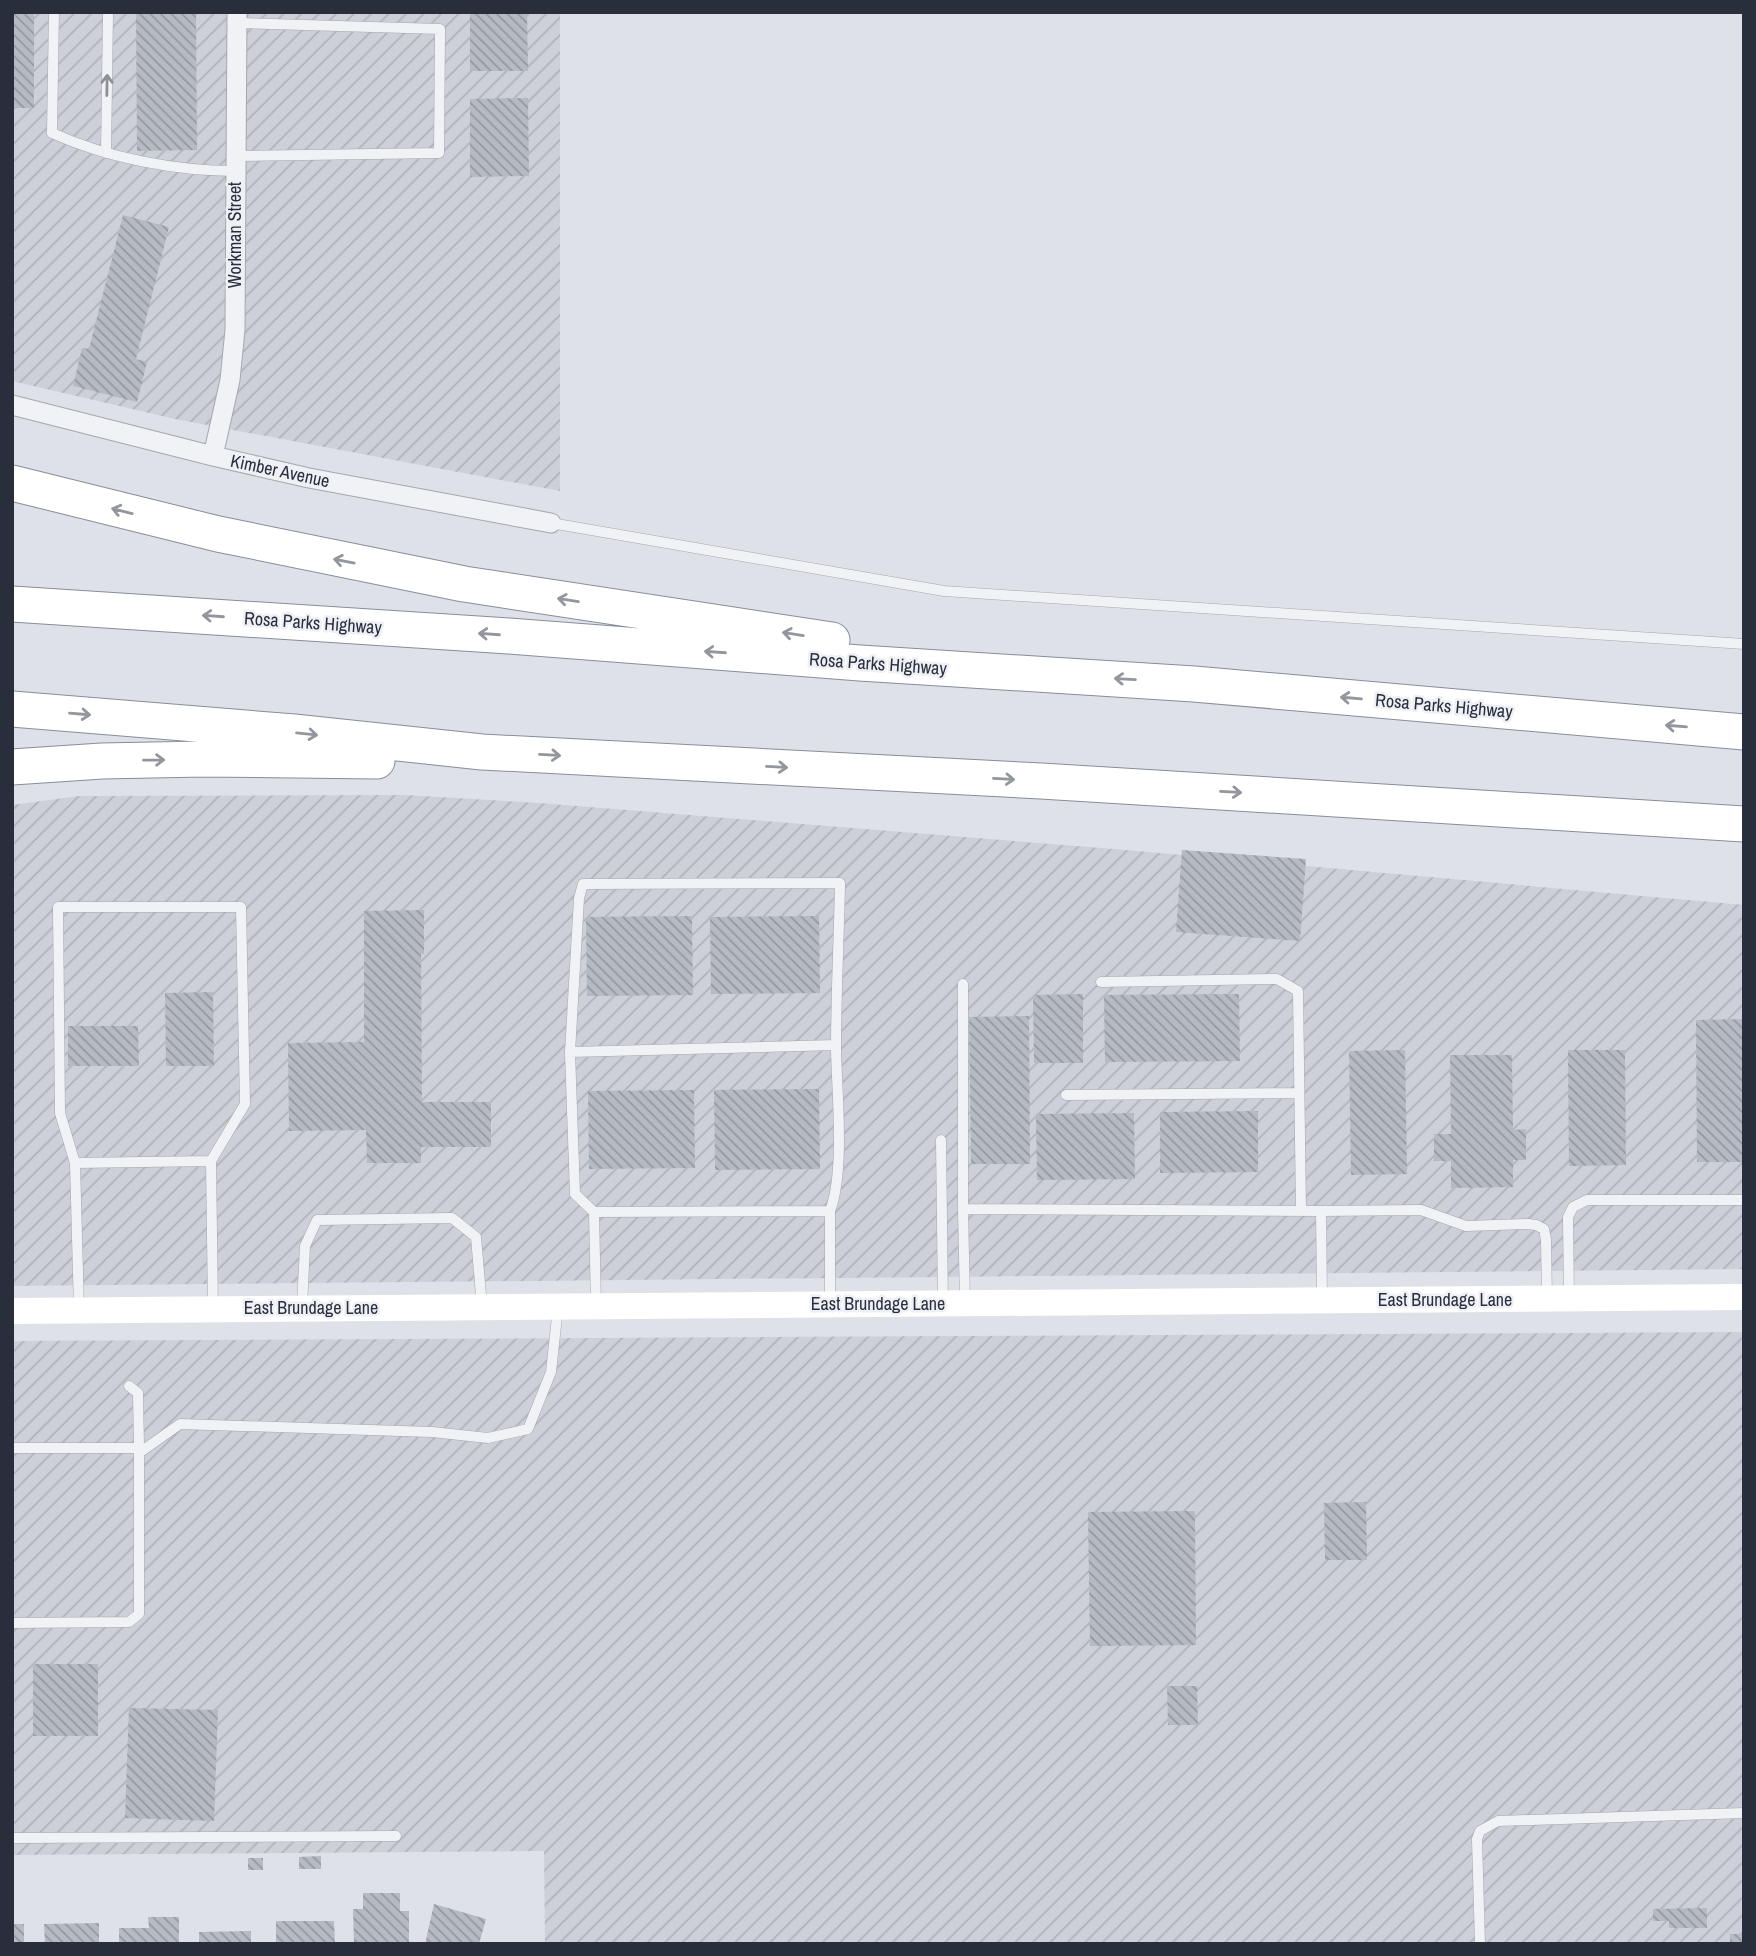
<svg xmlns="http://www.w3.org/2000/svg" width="1756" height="1956" font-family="'Archivo Narrow',sans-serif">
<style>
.industrial{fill:url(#industrial-furrows)}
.building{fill:url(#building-back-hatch)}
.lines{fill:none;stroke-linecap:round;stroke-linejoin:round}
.lane-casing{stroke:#a4a8b0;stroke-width:11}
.street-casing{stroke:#a4a8b0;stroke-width:21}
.highway-casing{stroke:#878d9c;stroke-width:37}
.lane{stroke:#f1f2f5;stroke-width:10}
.street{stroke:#f1f2f5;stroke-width:19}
.secondary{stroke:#fff;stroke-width:26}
.highway{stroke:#fff;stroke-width:35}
.oneway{stroke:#8d9098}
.oneway2{stroke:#94969e}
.labels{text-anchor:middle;stroke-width:5;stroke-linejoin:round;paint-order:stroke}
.street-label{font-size:18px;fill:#292e3c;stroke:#eef0f5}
</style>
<defs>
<pattern id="industrial-furrows" width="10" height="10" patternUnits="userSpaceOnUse" patternTransform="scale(1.75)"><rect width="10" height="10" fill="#cdd0d8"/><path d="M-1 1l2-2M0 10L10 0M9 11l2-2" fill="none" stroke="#b0b3ba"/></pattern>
<pattern id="building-back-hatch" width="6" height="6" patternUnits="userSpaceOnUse" patternTransform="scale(1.75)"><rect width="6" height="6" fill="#b6bac3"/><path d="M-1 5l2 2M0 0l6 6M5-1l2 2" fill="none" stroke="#9498a0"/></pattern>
</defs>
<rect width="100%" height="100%" fill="#dee1e7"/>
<path class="industrial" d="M 12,12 L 560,12 L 560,491 L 175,419 L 12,381 Z
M 406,795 L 539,803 L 1114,849 L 1744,905 L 1744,1269 L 12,1286 L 12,805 L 79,796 Z
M 1744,1332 L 1744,1944 L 545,1944 L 544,1851 L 12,1855 L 12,1341 Z"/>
<path class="building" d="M 12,12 L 34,12 L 34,108 L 12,108 Z
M 136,12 L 196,12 L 197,150 L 137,151 Z
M 470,12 L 527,12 L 528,71 L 470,71 Z
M 528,98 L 529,176 L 470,177 L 470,99 Z
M 123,215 L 169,227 L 136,359 L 147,362 L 137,402 L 73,386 L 82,348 L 89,349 Z
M 1182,850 L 1306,859 L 1300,941 L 1176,932 Z
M 424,910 L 424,954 L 421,954 L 422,1102 L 491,1102 L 491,1147 L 421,1147 L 421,1163 L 367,1163 L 366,1130 L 289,1131 L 288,1043 L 364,1042 L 364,911 Z
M 692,916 L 693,995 L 587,996 L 586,917 Z
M 819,916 L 820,993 L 711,994 L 710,917 Z
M 213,992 L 214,1066 L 166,1066 L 165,993 Z
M 1083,994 L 1083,1063 L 1034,1063 L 1033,995 Z
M 1239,994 L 1240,1061 L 1105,1062 L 1104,995 Z
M 1029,1016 L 1030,1164 L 971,1164 L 969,1017 Z
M 1744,1019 L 1744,1162 L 1697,1162 L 1696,1020 Z
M 68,1026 L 138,1026 L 139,1066 L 68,1066 Z
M 1405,1050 L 1407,1174 L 1351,1175 L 1349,1051 Z
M 1568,1050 L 1625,1050 L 1626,1165 L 1569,1166 Z
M 1450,1055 L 1512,1055 L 1513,1130 L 1526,1129 L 1526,1160 L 1513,1160 L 1513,1187 L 1451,1188 L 1451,1161 L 1434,1161 L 1434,1134 L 1451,1134 Z
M 819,1089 L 820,1169 L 715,1170 L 714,1090 Z
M 694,1090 L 695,1168 L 589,1169 L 588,1091 Z
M 1258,1111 L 1258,1172 L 1160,1173 L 1160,1112 Z
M 1134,1113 L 1135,1179 L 1037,1180 L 1036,1114 Z
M 1366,1502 L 1367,1560 L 1325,1560 L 1324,1503 Z
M 1195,1511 L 1196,1645 L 1090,1646 L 1088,1512 Z
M 33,1664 L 98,1664 L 98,1736 L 33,1736 Z
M 1167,1686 L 1197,1686 L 1198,1725 L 1168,1725 Z
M 129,1708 L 218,1710 L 214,1821 L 125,1818 Z
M 321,1856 L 321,1869 L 299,1869 L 299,1857 Z
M 248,1858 L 263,1858 L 263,1870 L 248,1870 Z
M 363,1893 L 400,1893 L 400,1911 L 409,1911 L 409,1944 L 354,1944 L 353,1909 L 363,1909 Z
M 434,1904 L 486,1919 L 479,1944 L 425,1944 Z
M 1707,1908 L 1707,1928 L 1669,1928 L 1669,1921 L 1653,1921 L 1653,1909 Z
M 148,1917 L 179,1917 L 179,1944 L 119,1944 L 119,1928 L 149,1928 Z
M 276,1921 L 334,1921 L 335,1944 L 276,1944 Z
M 99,1923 L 99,1944 L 45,1944 L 44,1924 Z
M 12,1924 L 24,1924 L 24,1944 L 12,1944 Z
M 251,1931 L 251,1944 L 199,1944 L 199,1932 Z
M 1730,1934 L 1744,1934 L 1744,1944 L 1730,1944 Z"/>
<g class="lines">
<g class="lane-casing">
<path id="lane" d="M 54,12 L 52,133 C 107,158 176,171 236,171
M 106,153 L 108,12
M 236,156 L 439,153 L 440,29 L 237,23
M 551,523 L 944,591 L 1744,644
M 1101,982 L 1277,979 L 1298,991 L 1301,1211
M 963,984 L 963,1209
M 570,1052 L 836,1045
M 1066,1095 L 1299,1093
M 941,1140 L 943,1303
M 75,1163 L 211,1161
M 830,1211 L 594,1212 L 575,1194 L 570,1052 L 579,898 L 583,884 L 840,883 C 839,938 836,994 836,1050 C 837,1095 845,1171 830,1211 L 830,1304
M 594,1212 L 596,1306
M 1569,1298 L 1568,1217 L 1573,1207 L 1587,1200 L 1743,1200
M 1322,1299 L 1321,1211 L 1421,1210 L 1466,1226 L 1528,1224 L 1536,1225 L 1544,1229 L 1546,1240 L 1547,1298
M 965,1302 L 963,1209 L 1321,1211
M 302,1306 L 305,1246 L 317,1220 L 452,1218 L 476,1237 L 482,1307
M 79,1310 L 75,1163 L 60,1113 L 58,907 L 241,907 L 245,1104 L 211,1161 L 213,1309
M 12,1448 L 139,1448 L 138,1393 L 129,1386
M 139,1453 L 180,1424 L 432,1432 L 488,1438 L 528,1429 L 551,1372 L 558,1307
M 12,1623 L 129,1622 L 139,1614 L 139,1448
M 12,1838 L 396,1836
M 1480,1944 L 1477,1839 L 1480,1831 L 1498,1821 L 1744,1813"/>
</g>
<g class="street-casing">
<path id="street" d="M 12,405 L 213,456 L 309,478 L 551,523
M 213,456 L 230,380 L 235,330 L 237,12"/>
</g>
<g class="highway-casing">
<path id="highway" d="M 12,483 L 218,534 L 464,584 L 832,640
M 12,604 L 509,636 L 860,663 L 1194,684 L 1744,732
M 12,709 L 294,732 L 482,752 L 1041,781 L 1744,824
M 12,767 L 102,761 L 203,759 L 377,761"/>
</g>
<use href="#lane" class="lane"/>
<use href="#street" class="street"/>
<path class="secondary" d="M 12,1311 L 1744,1297"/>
<use href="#highway" class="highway"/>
</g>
<defs><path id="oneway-shaft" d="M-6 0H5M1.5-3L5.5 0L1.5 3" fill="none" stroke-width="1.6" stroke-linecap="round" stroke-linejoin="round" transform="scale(1.75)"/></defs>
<use class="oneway" href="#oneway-shaft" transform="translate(107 85) rotate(-89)"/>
<g class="oneway2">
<use href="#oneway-shaft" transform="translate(122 511) rotate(-166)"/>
<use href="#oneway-shaft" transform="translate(344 561) rotate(-169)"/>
<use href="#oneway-shaft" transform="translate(568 600) rotate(-171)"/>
<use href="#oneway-shaft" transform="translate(213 616) rotate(-176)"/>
<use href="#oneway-shaft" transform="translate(489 634) rotate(-176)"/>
<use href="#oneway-shaft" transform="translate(793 634) rotate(-171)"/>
<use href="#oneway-shaft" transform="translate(715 652) rotate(-176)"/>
<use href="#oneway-shaft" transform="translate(1125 679) rotate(-177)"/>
<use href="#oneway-shaft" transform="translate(1351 698) rotate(-175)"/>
<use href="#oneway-shaft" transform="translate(80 714) rotate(5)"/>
<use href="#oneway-shaft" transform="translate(1676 726) rotate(-175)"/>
<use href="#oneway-shaft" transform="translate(307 734) rotate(6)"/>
<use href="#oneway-shaft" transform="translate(550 755) rotate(3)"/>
<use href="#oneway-shaft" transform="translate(154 760) rotate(-1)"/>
<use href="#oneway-shaft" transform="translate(777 767) rotate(3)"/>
<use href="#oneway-shaft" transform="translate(1004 779) rotate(3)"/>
<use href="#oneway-shaft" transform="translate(1231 792) rotate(3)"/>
</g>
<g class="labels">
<g class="street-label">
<text transform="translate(235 235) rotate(-90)" y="6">Workman Street</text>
<text transform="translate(280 471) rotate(12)" y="6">Kimber Avenue</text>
<text transform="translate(313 623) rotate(4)" y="6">Rosa Parks Highway</text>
<text transform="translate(878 664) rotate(4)" y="6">Rosa Parks Highway</text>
<text transform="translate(1444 706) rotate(5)" y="6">Rosa Parks Highway</text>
<text x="1445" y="1306">East Brundage Lane</text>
<text x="878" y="1310">East Brundage Lane</text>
<text x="311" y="1314">East Brundage Lane</text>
</g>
</g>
<rect width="1756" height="1956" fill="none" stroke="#292e3c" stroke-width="28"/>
</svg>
